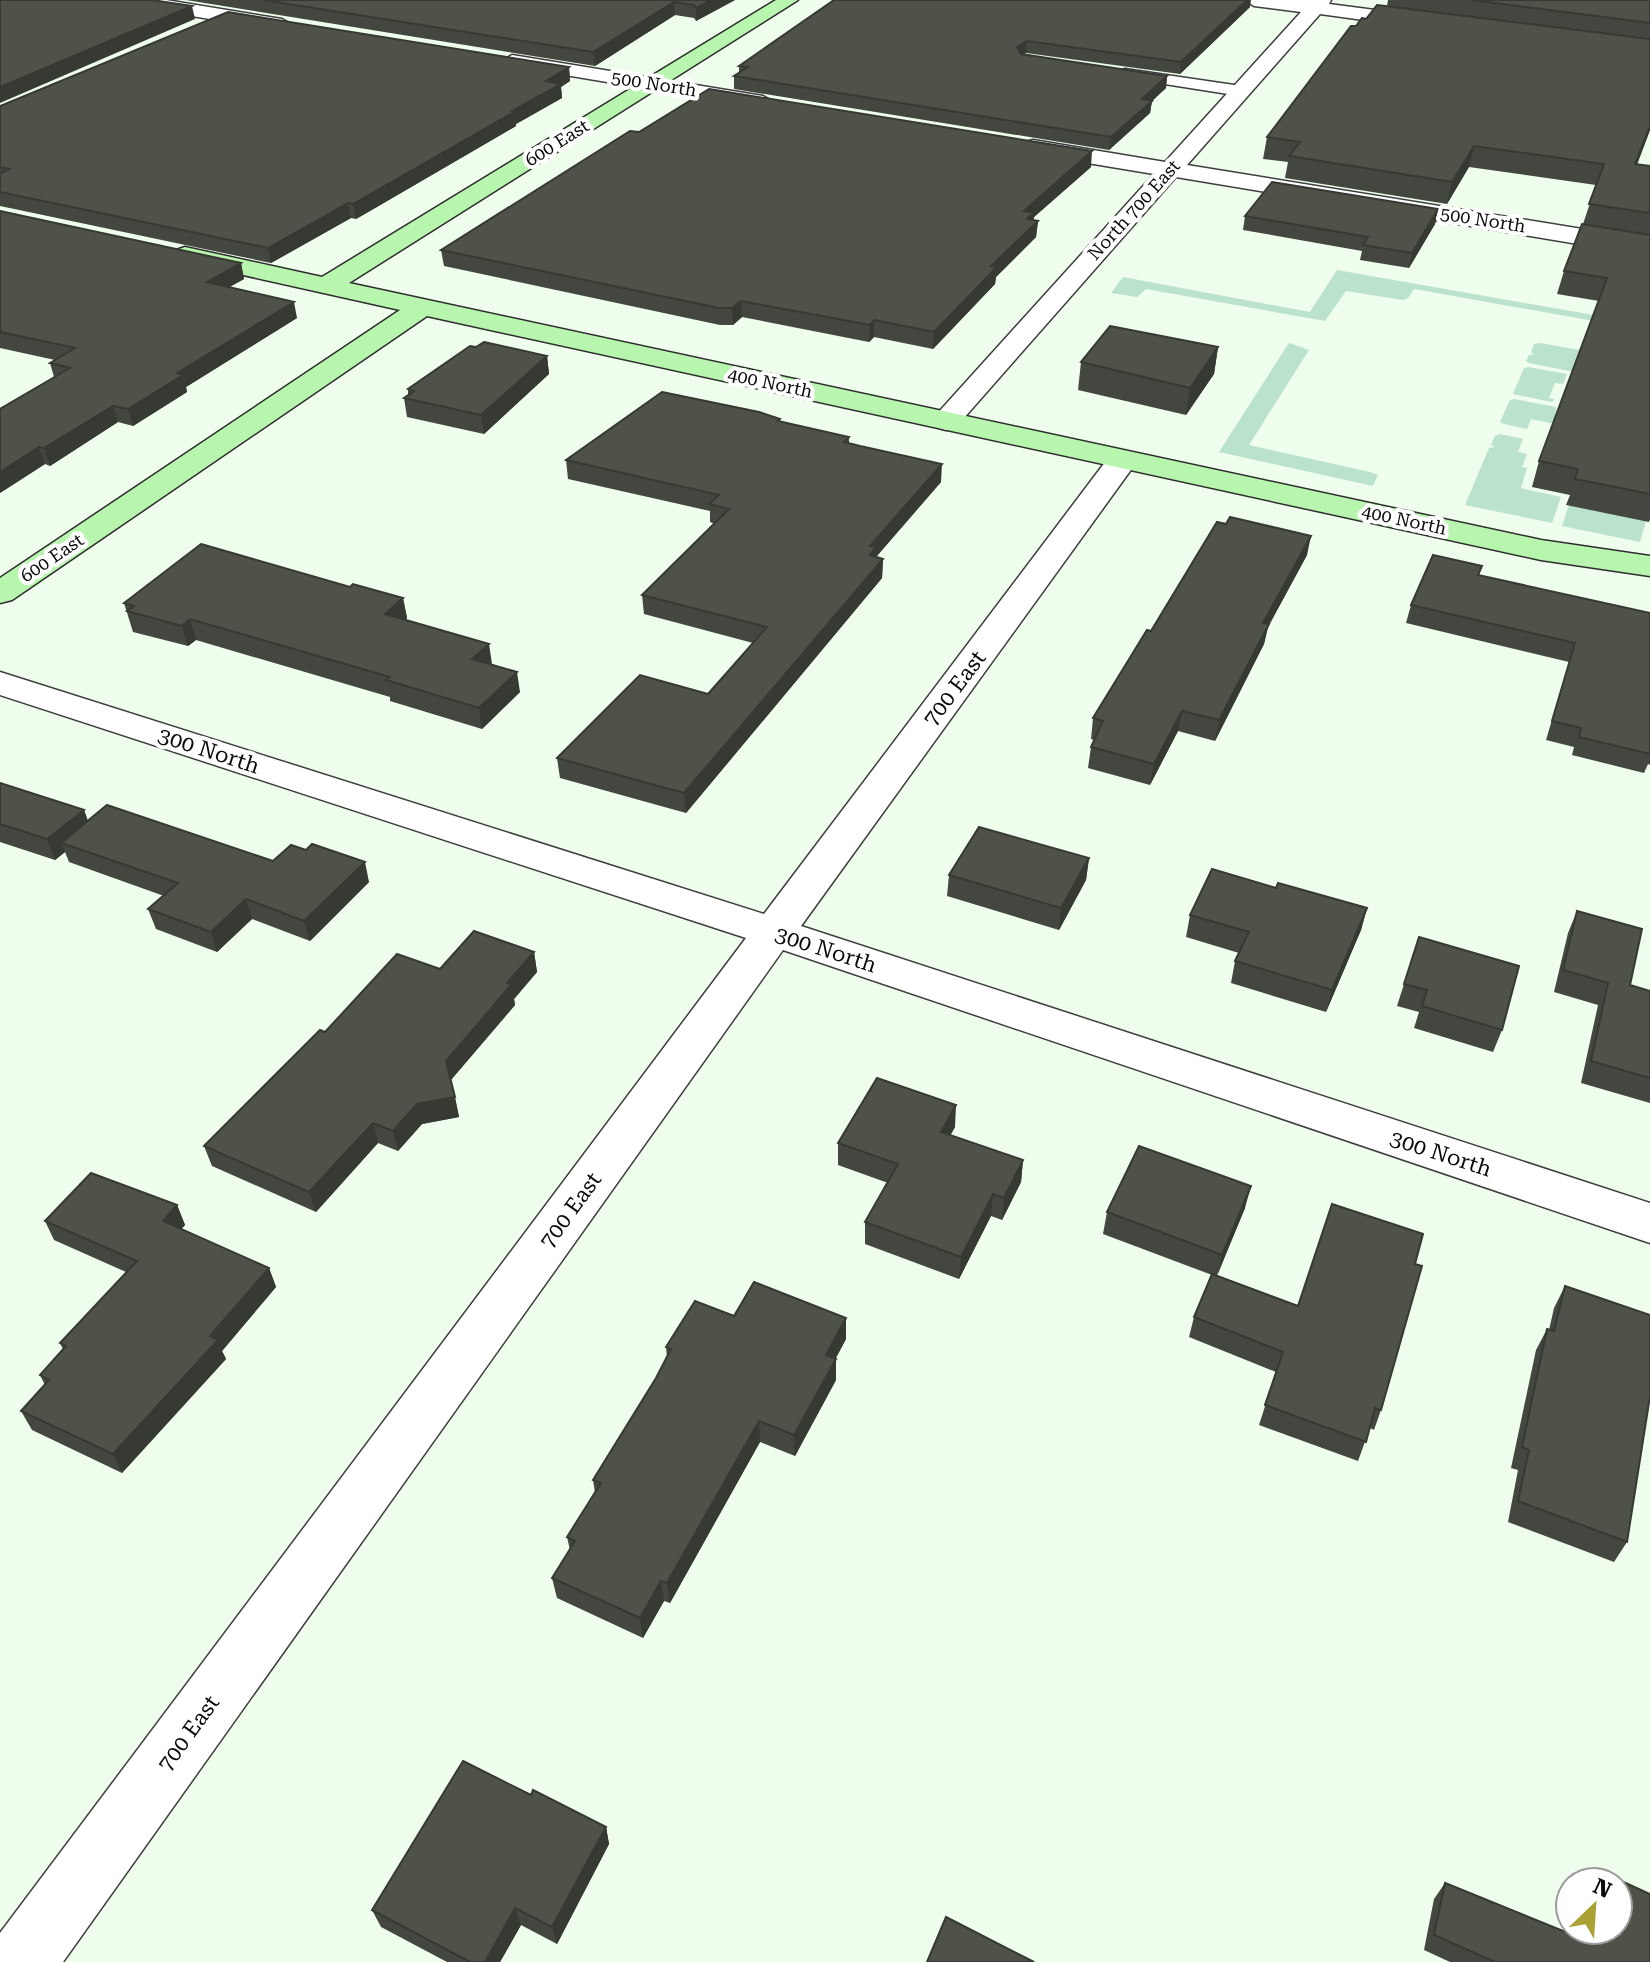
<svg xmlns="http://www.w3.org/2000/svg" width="1650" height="1962" font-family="'Roboto Serif',serif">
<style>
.green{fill:#bae2cd}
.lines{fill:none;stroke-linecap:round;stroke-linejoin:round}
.lane-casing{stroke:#3e3e3e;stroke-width:3}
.street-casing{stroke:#3e3e3e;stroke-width:3}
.secondary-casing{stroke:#2d2d2d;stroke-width:3}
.lane{fill:#fff;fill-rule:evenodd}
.street{fill:#fff;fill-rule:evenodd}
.secondary{fill:#b8f5ae;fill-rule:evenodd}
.wall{fill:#44473f}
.shaded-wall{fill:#373933}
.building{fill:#4f5249;stroke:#373933;stroke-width:2}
.labels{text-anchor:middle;stroke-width:8;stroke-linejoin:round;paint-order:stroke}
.far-street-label{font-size:18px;fill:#0b0b0b;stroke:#fff}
.street-label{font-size:22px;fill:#0b0b0b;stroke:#fff}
</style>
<rect width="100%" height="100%" fill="#effdec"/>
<path class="green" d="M 1337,270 L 1650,325 L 1650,331 L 1414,289 L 1408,298 L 1403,300 L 1346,291 L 1325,321 L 1146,289 L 1137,297 L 1111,293 L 1123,277 L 1310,312 Z
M 1289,343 L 1309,350 L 1249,445 L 1370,472 L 1378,475 L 1373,486 L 1219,452 Z
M 1540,343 L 1641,361 L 1574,372 L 1529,363 L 1526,361 L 1529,355 L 1534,354 L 1531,352 L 1534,344 Z
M 1528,367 L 1567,374 L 1563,384 L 1555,383 L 1549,398 L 1554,399 L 1552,402 L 1513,394 L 1524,368 Z
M 1514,399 L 1556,407 L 1555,424 L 1531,419 L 1527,429 L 1504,424 L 1500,422 L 1510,400 Z
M 1500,434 L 1523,439 L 1518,452 L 1527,454 L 1522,467 L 1527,468 L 1521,488 L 1561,497 L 1552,523 L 1465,505 L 1489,448 L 1495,447 L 1491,445 L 1495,436 Z
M 1569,505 L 1646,521 L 1640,542 L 1562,526 Z"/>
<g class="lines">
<g class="lane-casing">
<path id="lane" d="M 1125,69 L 1241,86 L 1249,91 L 1241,96 L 1120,77 L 1120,71 Z"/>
</g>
<g class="street-casing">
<path id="street" d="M 123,0 L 166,0 L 282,19 L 292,25 L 282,31 L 132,6 Z
M 1245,0 L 1331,0 L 1329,4 L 1429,17 L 1439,23 L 1429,29 L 1320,14 L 1187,165 L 1650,240 L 1650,256 L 1176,177 L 956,427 L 946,430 L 936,427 L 931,421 L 936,415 L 1154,174 L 1033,154 L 1025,152 L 1022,147 L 1025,142 L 1033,140 L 1165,162 L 1301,12 L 1254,6 Z
M 512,55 L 763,96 L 774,102 L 763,108 L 505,65 L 502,61 Z
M 1123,451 L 1134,453 L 1138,460 L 801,926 L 1650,1203 L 1650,1243 L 783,950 L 63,1962 L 0,1962 L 0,1933 L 746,938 L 0,695 L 0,672 L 764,914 L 1112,453 Z"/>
</g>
<g class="secondary-casing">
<path id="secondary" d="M 776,0 L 798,0 L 349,283 L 1541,540 L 1650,556 L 1650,576 L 1541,560 L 427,316 L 12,600 L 0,603 L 0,578 L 400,310 L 176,260 L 172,255 L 176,250 L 185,247 L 322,277 Z"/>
</g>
<use href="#lane" class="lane"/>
<use href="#street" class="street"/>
<use href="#secondary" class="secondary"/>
</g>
<path class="wall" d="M 186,0 L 735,0 L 696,21 L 694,18 L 675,15 L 595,66 Z
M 1388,0 L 1650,0 L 1650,130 L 1637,164 L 1650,166 L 1650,519 L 1649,522 L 1566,505 L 1570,495 L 1532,487 L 1539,461 L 1599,301 L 1557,294 L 1564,271 L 1583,224 L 1596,185 L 1469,167 L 1447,204 L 1285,178 L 1288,162 L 1263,159 L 1267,137 L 1356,26 L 1387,6 Z
M 1250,7 L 1180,74 L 1026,53 L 1024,54 L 1167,76 L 1166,88 L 1152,101 L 1150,113 L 1109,150 L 734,89 L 734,76 L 739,73 L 739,66 Z
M 569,67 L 570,81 L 561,87 L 562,98 L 516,124 L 516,126 L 377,207 L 356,219 L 351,218 L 271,263 L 0,206 L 0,106 Z
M 639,132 L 1091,167 L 1034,217 L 1033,220 L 1038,221 L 1036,237 L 996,277 L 995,284 L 933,349 L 874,337 L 869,342 L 742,317 L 733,325 L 720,325 L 444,266 L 441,250 Z
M 1438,209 L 1435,224 L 1409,268 L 1360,260 L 1362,251 L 1243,230 L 1245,216 Z
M 0,211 L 241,263 L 244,279 L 229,287 L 297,318 L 186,387 L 187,392 L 133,426 L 118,422 L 50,466 L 45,464 L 0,493 L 0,409 L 54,377 L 50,363 L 55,360 L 0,348 Z
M 1218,347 L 1214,374 L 1186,415 L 1078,390 L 1081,362 Z
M 547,356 L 549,374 L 484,434 L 407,417 L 404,398 L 408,395 L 408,389 Z
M 780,419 L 780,422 L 849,437 L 849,443 L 941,482 L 876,557 L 883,559 L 882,578 L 686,813 L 560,778 L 557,758 L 708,694 L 753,643 L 644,614 L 642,595 L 715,524 L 710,522 L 710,511 L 568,479 L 566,460 Z
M 1307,555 L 1268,627 L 1264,644 L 1215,741 L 1178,731 L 1150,785 L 1088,768 L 1091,747 L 1094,740 L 1091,739 L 1093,718 L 1151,631 Z
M 1482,566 L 1479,575 L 1650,613 L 1650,765 L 1648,764 L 1644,773 L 1572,755 L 1574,747 L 1546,740 L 1569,662 L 1406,623 L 1411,605 Z
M 350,587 L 403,598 L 407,618 L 405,620 L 492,664 L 520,692 L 482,729 L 390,701 L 390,697 L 196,640 L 188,646 L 133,632 L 124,603 Z
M 0,783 L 84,810 L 88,821 L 369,882 L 310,941 L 252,919 L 217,952 L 156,929 L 148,909 L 164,896 L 69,862 L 65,852 L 55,860 L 0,842 Z
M 1089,858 L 1086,880 L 1059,930 L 947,896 L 949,875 Z
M 1276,888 L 1367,908 L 1361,930 L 1326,1012 L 1231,983 L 1235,961 L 1239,953 L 1186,937 L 1190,915 Z
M 1577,911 L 1630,985 L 1650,991 L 1650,1103 L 1581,1083 L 1598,1005 L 1554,992 L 1568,933 Z
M 1419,937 L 1502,1030 L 1493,1052 L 1414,1028 L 1419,1012 L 1397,1006 Z
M 534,952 L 537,972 L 514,999 L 515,1005 L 451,1080 L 459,1117 L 422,1124 L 398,1151 L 378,1143 L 316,1212 L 212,1166 L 204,1146 L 325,1032 L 440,969 Z
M 955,1127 L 950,1135 L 1023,1160 L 1021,1182 L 1002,1220 L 991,1216 L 959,1279 L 865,1244 L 865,1222 L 888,1183 L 838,1165 L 838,1143 Z
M 177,1205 L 185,1225 L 181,1229 L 269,1268 L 276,1287 L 222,1351 L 226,1359 L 122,1473 L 32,1430 L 21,1411 L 45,1385 L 40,1375 L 63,1349 L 60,1343 L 126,1272 L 54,1240 L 45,1221 Z
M 1245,1208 L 1217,1275 L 1298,1306 L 1415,1264 L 1381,1410 L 1374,1430 L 1370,1428 L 1358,1461 L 1259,1425 L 1276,1372 L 1189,1337 L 1194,1317 L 1212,1275 L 1103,1234 L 1107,1212 Z
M 1565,1286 L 1627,1542 L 1614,1562 L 1508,1522 L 1518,1470 L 1511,1468 L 1536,1350 L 1547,1329 L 1549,1330 L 1554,1308 Z
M 734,1316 L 846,1318 L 846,1339 L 836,1358 L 836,1380 L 795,1456 L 760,1442 L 670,1603 L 664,1601 L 643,1638 L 557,1598 L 552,1578 L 570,1550 L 567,1537 L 595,1493 L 593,1480 L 656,1378 L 667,1357 L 666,1347 Z
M 531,1795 L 606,1827 L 609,1844 L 557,1944 L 521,1925 L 500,1962 L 447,1962 L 381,1927 L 372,1910 Z
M 1606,1874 L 1650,1894 L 1650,1962 L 1450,1962 L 1424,1950 L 1434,1899 L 1445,1883 L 1584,1939 L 1586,1930 L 1618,1930 L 1618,1882 L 1599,1882 Z"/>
<path class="shaded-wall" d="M 711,0 L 735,0 L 696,21 L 696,8 Z
M 1247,0 L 1251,0 L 1250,7 L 1180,74 L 1181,62 Z
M 674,2 L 675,15 L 595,66 L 593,52 Z
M 192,6 L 195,19 L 0,103 L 0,87 Z
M 1027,41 L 1026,53 L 1016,59 L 1017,47 Z
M 569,67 L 570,81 L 561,87 L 562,98 L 516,124 L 516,126 L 356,219 L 353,204 L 512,111 L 546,81 Z
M 1167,76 L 1166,88 L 1152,101 L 1150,113 L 1109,150 L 1111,137 L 1142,99 Z
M 1650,126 L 1650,130 L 1629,186 L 1635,164 Z
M 1474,146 L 1469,167 L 1447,204 L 1452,182 Z
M 1092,151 L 1091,167 L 1034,217 L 1033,226 L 1038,221 L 1036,237 L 996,277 L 995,284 L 933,349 L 934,332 L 991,266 L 1024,211 Z
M 348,203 L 351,218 L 271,263 L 268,248 Z
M 1438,209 L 1435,224 L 1409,268 L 1412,253 Z
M 241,263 L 244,279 L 210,298 L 207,282 Z
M 741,301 L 742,317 L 733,325 L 732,308 Z
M 294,302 L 297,318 L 186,387 L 187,392 L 133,426 L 128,409 L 177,373 Z
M 874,320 L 874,337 L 869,342 L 870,325 Z
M 1218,347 L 1214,374 L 1186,415 L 1190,388 Z
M 547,356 L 549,374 L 484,434 L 481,415 Z
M 113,406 L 118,422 L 50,466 L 44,448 Z
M 39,447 L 45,464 L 0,493 L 0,472 Z
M 942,464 L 941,482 L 876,557 L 869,574 L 870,546 Z
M 1311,536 L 1307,555 L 1268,627 L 1264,644 L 1215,741 L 1219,720 L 1263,623 Z
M 883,559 L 882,578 L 686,813 L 684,793 Z
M 403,598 L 407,618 L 389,634 L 385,614 Z
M 190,619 L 196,640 L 188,646 L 182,626 Z
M 489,644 L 492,664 L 472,659 Z
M 517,672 L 520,692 L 482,729 L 479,708 Z
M 1182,711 L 1178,731 L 1150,785 L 1154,764 Z
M 84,810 L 91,830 L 61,843 L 65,852 L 55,860 L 47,839 Z
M 1089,858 L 1086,880 L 1059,930 L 1061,908 Z
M 365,862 L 369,882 L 310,941 L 304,921 Z
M 246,899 L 252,919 L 217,952 L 211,932 Z
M 1367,908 L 1361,930 L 1326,1012 L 1332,990 Z
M 534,952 L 537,972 L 514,999 L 515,1005 L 450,1081 L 446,1061 L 507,983 Z
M 455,1097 L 459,1117 L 422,1124 L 398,1151 L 393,1131 L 417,1104 Z
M 956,1105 L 955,1127 L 940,1154 L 941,1132 Z
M 373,1123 L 378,1143 L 316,1212 L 309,1192 Z
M 1023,1160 L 1021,1182 L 1002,1220 L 1004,1198 Z
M 1251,1186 L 1245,1208 L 1217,1276 L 1222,1255 Z
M 993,1194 L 991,1216 L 959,1279 L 961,1257 Z
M 177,1205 L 185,1225 L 171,1241 L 163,1221 Z
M 269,1268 L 276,1287 L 222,1351 L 226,1359 L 122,1473 L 113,1454 Z
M 846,1318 L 846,1339 L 826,1376 L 826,1355 Z
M 836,1359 L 836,1380 L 795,1456 L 794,1435 Z
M 759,1421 L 760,1442 L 670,1603 L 667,1583 Z
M 661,1581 L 664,1601 L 643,1638 L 640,1618 Z
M 606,1827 L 609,1844 L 557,1944 L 552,1927 Z
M 515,1908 L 521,1925 L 500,1962 L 485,1962 Z"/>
<path class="building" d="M 0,0 L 152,0 L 192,6 L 0,87 Z
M 263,0 L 711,0 L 696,8 L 694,5 L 674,2 L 593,52 Z
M 834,0 L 1247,0 L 1181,62 L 1027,41 L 1017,47 L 1021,54 L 1167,76 L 1142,99 L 1152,101 L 1111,137 L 734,76 L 748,67 L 739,66 Z
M 1472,0 L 1650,0 L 1650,23 Z
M 1377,5 L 1650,39 L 1650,126 L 1635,164 L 1650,166 L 1650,213 L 1589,204 L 1604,164 L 1474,146 L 1452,182 L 1289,156 L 1300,142 L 1267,137 L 1351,26 L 1356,26 L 1362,18 L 1366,19 Z
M 228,12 L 569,67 L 546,81 L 561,84 L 512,111 L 514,112 L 353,204 L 348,203 L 268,248 L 0,192 L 0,173 L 9,169 L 0,167 L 0,106 Z
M 709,89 L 1092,151 L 1024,211 L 1034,213 L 1027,219 L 1038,221 L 991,266 L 997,267 L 934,332 L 874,320 L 870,325 L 741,301 L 732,308 L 719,308 L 441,250 L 630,131 L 639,132 Z
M 1272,182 L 1438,209 L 1412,253 L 1363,245 L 1368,237 L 1245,216 Z
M 0,211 L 241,263 L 207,282 L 294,302 L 177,373 L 183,375 L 128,409 L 113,406 L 44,448 L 39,447 L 0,472 L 0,409 L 70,368 L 50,363 L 75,348 L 0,332 Z
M 1582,224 L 1650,235 L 1650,494 L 1575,479 L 1578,469 L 1539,461 L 1607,278 L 1564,271 Z
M 1110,326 L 1218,347 L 1190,388 L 1081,362 Z
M 484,342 L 547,356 L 481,415 L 404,398 L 414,391 L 408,389 L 470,346 L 476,347 Z
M 662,392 L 759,412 L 780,419 L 778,421 L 849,437 L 844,442 L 860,446 L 942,464 L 870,546 L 876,547 L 870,555 L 883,559 L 684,793 L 557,758 L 640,675 L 708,694 L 767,627 L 642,595 L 729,509 L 709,504 L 719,495 L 566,460 Z
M 1230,517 L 1311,536 L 1263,623 L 1269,624 L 1219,720 L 1182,711 L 1154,764 L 1091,747 L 1103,721 L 1093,718 L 1147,630 L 1151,631 L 1217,522 L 1226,524 Z
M 201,544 L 350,587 L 353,584 L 403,598 L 385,614 L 489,644 L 472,659 L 517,672 L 479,708 L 386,680 L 390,677 L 190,619 L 182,626 L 127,611 L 134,606 L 124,603 Z
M 1433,555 L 1482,566 L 1478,575 L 1650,613 L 1650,754 L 1579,737 L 1581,728 L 1552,721 L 1575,643 L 1411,605 Z
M 0,783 L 84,810 L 47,839 L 0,824 Z
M 107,805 L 273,861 L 291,845 L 306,850 L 312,844 L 365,862 L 304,921 L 246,899 L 211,932 L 148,909 L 178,883 L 61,843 Z
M 979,827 L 1089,858 L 1061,908 L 949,875 Z
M 1212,869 L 1276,888 L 1278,883 L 1367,908 L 1332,990 L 1235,961 L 1249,932 L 1190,915 Z
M 1577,911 L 1642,929 L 1630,985 L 1650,991 L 1650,1078 L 1591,1061 L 1608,983 L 1563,970 Z
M 474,931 L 534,952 L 507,983 L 512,984 L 446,1061 L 455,1097 L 417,1104 L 393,1131 L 373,1123 L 309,1192 L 204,1146 L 320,1030 L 325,1032 L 397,954 L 440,969 Z
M 1419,937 L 1519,966 L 1502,1030 L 1422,1006 L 1427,990 L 1404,984 Z
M 877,1078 L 956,1105 L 941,1132 L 1023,1160 L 1004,1198 L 993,1194 L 961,1257 L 865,1222 L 898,1164 L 838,1143 Z
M 1139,1146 L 1251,1186 L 1222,1255 L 1107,1212 Z
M 91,1173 L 177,1205 L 163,1221 L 269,1268 L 210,1336 L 218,1340 L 113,1454 L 21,1411 L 49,1380 L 40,1375 L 66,1346 L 60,1343 L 137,1261 L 45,1221 Z
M 1332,1204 L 1423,1234 L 1415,1264 L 1422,1266 L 1381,1410 L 1375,1408 L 1366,1442 L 1265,1405 L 1283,1352 L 1194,1317 L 1212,1274 L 1298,1306 Z
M 754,1282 L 846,1318 L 826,1355 L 836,1359 L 794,1435 L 759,1421 L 667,1583 L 661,1581 L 640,1618 L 552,1578 L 575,1541 L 567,1537 L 601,1483 L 593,1480 L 656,1378 L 671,1349 L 666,1347 L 695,1301 L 734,1316 Z
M 1565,1286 L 1650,1315 L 1650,1396 L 1627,1542 L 1518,1501 L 1529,1450 L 1522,1447 L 1547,1329 L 1554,1331 Z
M 463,1761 L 531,1795 L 533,1790 L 606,1827 L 552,1927 L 515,1908 L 485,1962 L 470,1962 L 372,1910 Z
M 1606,1874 L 1650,1894 L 1650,1962 L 1495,1962 L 1434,1935 L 1445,1883 L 1595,1944 L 1597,1930 L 1618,1930 L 1618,1882 L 1604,1882 Z
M 946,1917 L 1034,1962 L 927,1962 Z"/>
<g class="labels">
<g class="far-street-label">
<text transform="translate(654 84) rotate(9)" y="6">500 North</text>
<text transform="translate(557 143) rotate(-32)" y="6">600 East</text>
<text transform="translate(1134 210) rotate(-48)" y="6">North 700 East</text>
<text transform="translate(1483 220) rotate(9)" y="6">500 North</text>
<text transform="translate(770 383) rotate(12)" y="6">400 North</text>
<text transform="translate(1404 520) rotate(12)" y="6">400 North</text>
<text transform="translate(52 558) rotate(-34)" y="6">600 East</text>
</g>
<g class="street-label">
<text transform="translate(954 688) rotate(-53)" y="8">700 East</text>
<text transform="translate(209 750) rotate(18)" y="8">300 North</text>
<text transform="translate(826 949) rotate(18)" y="8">300 North</text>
<text transform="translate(1441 1153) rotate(18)" y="8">300 North</text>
<text transform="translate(570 1210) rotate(-54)" y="8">700 East</text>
<text transform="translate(188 1733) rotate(-54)" y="8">700 East</text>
</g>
</g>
<g transform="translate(1594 1906) rotate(25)"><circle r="38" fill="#ffffff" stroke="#9d9d9d" stroke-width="2"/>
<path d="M0-6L14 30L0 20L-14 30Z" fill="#aaa235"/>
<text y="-12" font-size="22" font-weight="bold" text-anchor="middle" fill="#0b0b0b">N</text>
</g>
</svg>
